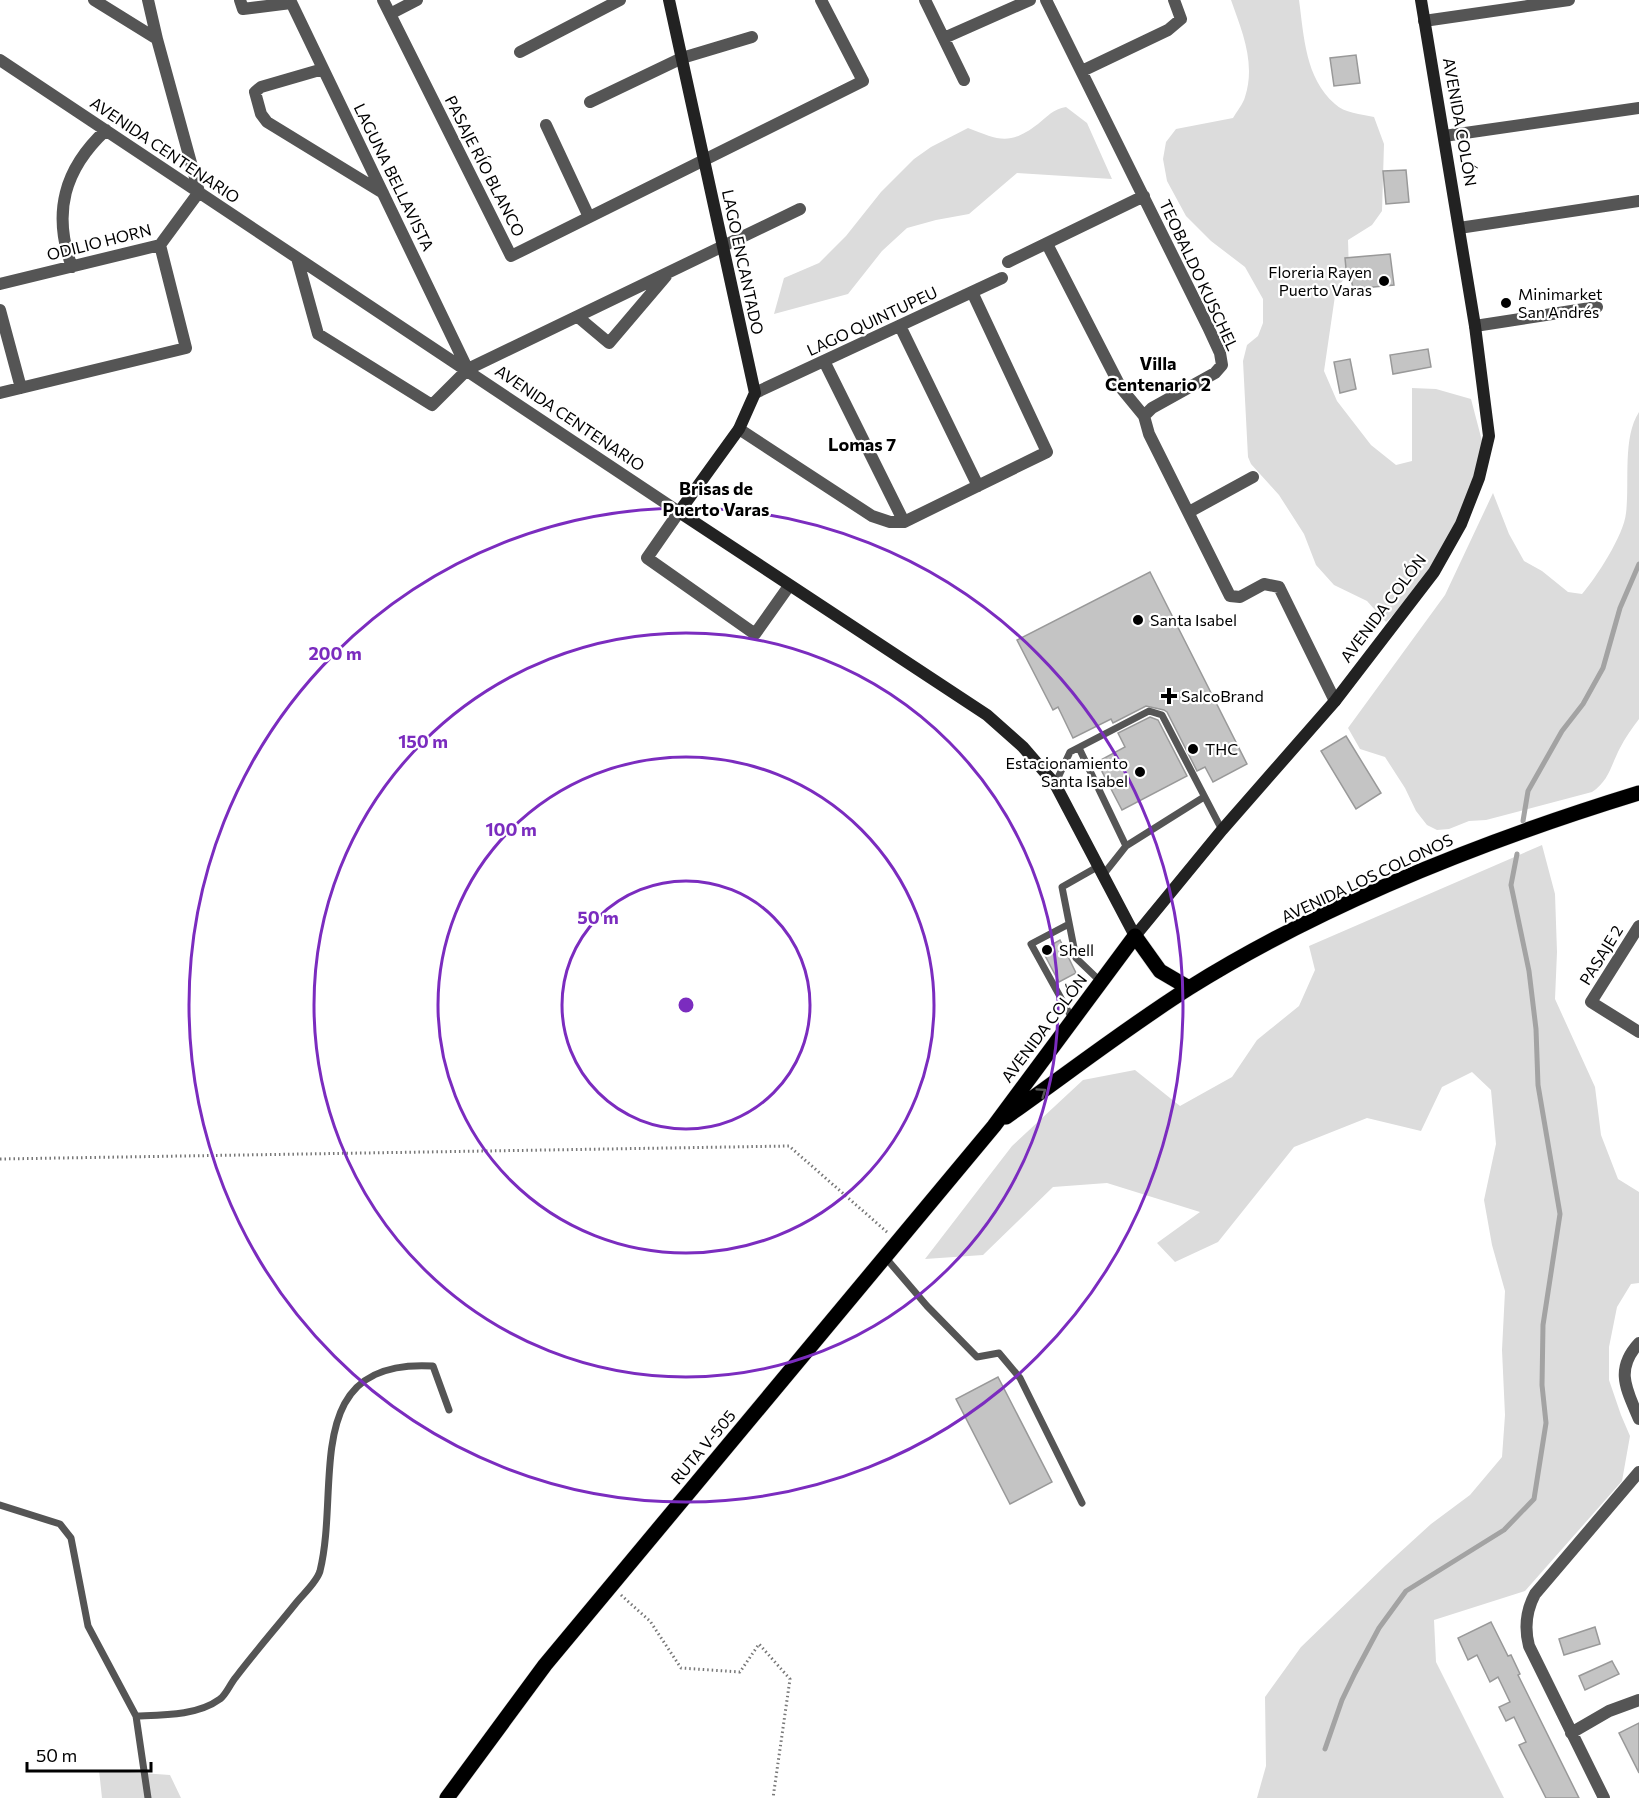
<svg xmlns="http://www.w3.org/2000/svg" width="1639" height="1798" font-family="Commissioner,sans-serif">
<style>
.green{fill:#dcdcdc}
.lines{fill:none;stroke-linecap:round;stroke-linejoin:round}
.stream{stroke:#a3a3a3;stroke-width:5}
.building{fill:#c4c4c4;stroke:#999;stroke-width:1.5}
.primary-casing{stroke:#dbdbdb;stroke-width:16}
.path{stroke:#777;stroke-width:3;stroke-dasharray:1.5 3;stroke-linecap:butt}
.lane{stroke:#555;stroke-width:7}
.street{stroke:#555;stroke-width:12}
.secondary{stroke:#222;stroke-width:12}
.primary{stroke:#000;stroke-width:15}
.oneway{stroke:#595959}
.ring{fill:none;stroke:#7b2cbf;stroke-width:3}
.poi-dot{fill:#000;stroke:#fff;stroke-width:2}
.labels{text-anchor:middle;stroke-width:4.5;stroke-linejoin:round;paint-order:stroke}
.street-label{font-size:16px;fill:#000;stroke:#fff}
.poi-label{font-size:16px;fill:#000;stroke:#fff;text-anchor:start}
.neighbourhood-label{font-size:18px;font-weight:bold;fill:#000;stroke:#fff}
.centre{fill:#7b2cbf;stroke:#fff;stroke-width:3}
.ring-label{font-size:18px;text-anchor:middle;font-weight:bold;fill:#7b2cbf;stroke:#fff;stroke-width:4.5;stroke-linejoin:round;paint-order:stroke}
</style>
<rect width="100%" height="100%" fill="#fff"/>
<path class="green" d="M 1231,0 L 1299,0 C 1304,36 1305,78 1335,104 C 1344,113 1361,114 1374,117 L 1384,144 L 1382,211 L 1372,225 L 1348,240 L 1349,273 L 1336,289 L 1324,371 L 1337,401 L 1371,445 L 1396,465 L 1412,461 L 1412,388 L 1436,389 L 1471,399 L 1487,460 L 1425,583 L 1386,622 L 1367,601 L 1334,585 L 1316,565 L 1304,534 L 1279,495 L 1251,464 L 1248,457 L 1243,361 L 1247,345 L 1258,336 L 1263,323 L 1263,299 L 1245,267 L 1211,241 L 1186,216 L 1167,181 L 1163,159 L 1166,142 L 1176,129 L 1233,118 C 1237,111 1243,104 1245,97 C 1256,63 1242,31 1231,0 Z
M 1066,107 L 1087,123 L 1112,179 L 1017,173 L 969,214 L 936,220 L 907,228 L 882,251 L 848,294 L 774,314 L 784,278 L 819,263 L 846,236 L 881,192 L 914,159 L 931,147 L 968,128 C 999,140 1009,146 1038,124 C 1048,116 1053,109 1066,107 Z
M 1639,412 L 1639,719 C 1632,728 1625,738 1620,748 C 1611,765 1609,781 1592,792 L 1486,820 L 1469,821 L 1449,829 L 1437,830 L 1427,825 L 1416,811 L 1405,788 L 1385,757 L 1360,749 L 1348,728 L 1445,595 L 1493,493 L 1509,534 L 1524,561 L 1542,571 L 1568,592 L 1582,594 C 1596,578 1624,535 1626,513 C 1630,484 1622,438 1639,412 Z
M 1542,845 L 1555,894 L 1557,952 L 1555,999 L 1595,1087 L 1601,1135 L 1618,1179 L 1639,1192 L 1639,1283 L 1631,1284 L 1617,1307 L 1609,1347 L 1609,1380 L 1621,1415 L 1630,1436 L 1622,1481 L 1525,1591 L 1434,1620 L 1436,1662 L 1504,1798 L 1257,1798 L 1266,1766 L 1265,1697 L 1301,1647 L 1386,1565 L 1431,1524 L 1470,1495 L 1502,1457 L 1505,1415 L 1502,1350 L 1505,1291 L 1492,1245 L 1484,1200 L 1496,1144 L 1491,1090 L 1472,1072 L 1442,1087 L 1421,1131 L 1367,1118 L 1294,1147 L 1218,1242 L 1175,1262 L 1157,1243 L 1200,1212 L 1107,1183 L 1053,1187 L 983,1255 L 925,1259 L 1012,1146 L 1083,1080 L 1135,1070 L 1180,1106 L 1232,1077 L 1257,1040 L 1299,1006 L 1315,970 L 1309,946 Z
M 99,1770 L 170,1775 L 181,1798 L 102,1798 Z"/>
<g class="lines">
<path class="stream" d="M 1523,821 L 1528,791 L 1562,731 L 1583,704 L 1603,668 L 1620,608 L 1639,564
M 1325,1749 L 1342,1700 L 1355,1673 L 1379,1628 L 1406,1591 L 1504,1530 L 1534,1499 L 1546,1423 L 1542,1385 L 1543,1325 L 1560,1214 L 1538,1085 L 1536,1029 L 1529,971 L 1511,885 L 1517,854"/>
</g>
<path class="building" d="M 1356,55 L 1360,83 L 1334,86 L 1330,58 Z
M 1406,170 L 1409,202 L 1386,204 L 1383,171 Z
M 1390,254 L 1394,285 L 1353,289 L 1351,278 L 1347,279 L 1345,258 Z
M 1428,349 L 1431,367 L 1393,374 L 1390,355 Z
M 1350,359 L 1356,389 L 1340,393 L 1334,362 Z
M 1150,572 L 1247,764 L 1213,782 L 1205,767 L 1197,771 L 1167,712 L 1164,710 L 1146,706 L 1113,723 L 1111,719 L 1073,738 L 1058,707 L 1053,710 L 1017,640 Z
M 1150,717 L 1158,720 L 1187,776 L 1122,810 L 1097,762 L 1125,747 L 1118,733 Z
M 1346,736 L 1381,793 L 1356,809 L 1321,751 Z
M 1060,940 L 1076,973 L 1059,982 L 1042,950 Z
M 998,1377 L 1052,1482 L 1010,1504 L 956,1399 Z
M 1491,1622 L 1508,1656 L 1511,1655 L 1520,1674 L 1518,1675 L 1579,1798 L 1546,1798 L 1519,1745 L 1526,1742 L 1514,1717 L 1506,1721 L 1499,1707 L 1510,1702 L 1498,1677 L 1490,1682 L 1477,1655 L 1468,1660 L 1458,1638 Z
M 1595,1627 L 1600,1644 L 1564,1655 L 1559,1639 Z
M 1612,1661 L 1619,1674 L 1585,1690 L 1579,1676 Z
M 1639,1723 L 1639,1773 L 1619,1733 Z"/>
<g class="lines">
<g class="primary-casing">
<path id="primary" d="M 1006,1117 C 1067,1074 1126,1028 1189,988 C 1325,903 1486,840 1639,793
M 447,1798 L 545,1665 L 994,1126 L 1135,936 L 1160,971 L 1189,988"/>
</g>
<path class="path" d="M 0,1159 L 789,1146 L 887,1232
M 621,1595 L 650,1621 L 681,1668 L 740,1672 L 759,1644 L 790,1679 L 773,1798"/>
<path class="lane" d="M 1079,748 L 1126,846
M 1055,784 L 1070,752 L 1149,711 L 1162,715 L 1222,830
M 1099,866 L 1062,887 L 1076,958 L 1101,982
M 1103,875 L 1126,846 L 1204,797
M 1069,924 L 1031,944 L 1073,1020
M 885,1257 L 927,1306 L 977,1357 L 999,1353 L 1020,1378 L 1082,1503
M 0,1505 L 60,1524 L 71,1538 L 88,1626 L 136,1716 L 148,1798
M 136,1716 C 162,1715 197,1716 220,1699 C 226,1695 230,1684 236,1677 C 255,1652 276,1628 296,1603 C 303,1594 317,1582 320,1571 C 341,1486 299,1358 433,1366 L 449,1410"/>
<path class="street" d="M 94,0 L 157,39
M 240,0 L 243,9 L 291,3
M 290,0 L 467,368
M 383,0 L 511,256 L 863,81 L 821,0
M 925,0 L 964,80
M 1046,0 L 1208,327 L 1220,353 L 1222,365 L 1215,373 L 1152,408 L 1144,416
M 390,14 L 417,0
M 1424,21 L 1569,0
M 944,38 L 1030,0
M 520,52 L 620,0
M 0,60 C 227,210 454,360 679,512 L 647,558 L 755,634 L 789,586
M 323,69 L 261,87 L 255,92 L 261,114 L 267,122 L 383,193
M 1082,71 L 1168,30 L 1181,19 L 1174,0
M 590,102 L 682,58 L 752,37
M 546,125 L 589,217
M 1444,136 L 1639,108
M 1459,228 L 1639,201
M 1047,244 L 1121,388 L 1144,416 L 1149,434 L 1230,596 L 1240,597 L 1264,584 L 1279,587 L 1335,701
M 297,258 L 318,334 L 432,405 L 468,369 L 800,209
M 1008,262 L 1144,196
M 72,267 C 52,213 64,169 106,130
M 0,284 L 160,245 L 199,192 L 157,39 L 148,0
M 0,310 L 21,388
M 578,317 L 609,343 L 666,276
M 900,326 L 978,486
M 1475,326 L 1597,307
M 824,361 L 904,522
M 0,393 L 186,348 L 160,245
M 755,393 L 1002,278
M 739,429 L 872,516 L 890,522 L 904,522 L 1047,452 L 972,292
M 1189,512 L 1253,477
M 1639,926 L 1591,1002 L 1639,1032
M 1639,1343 C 1614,1370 1627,1390 1639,1419
M 1571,1733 L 1609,1711 L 1639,1700
M 1604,1798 L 1529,1646 C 1524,1627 1526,1611 1535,1594 L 1639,1472"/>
<path class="secondary" d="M 669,0 L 755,393 L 739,429 L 679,512 L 987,715 L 1023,747 L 1055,784 L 1135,936 L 1222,830 L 1335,701 L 1434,572 L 1461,524 L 1479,478 L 1489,436 L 1475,326 L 1421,0"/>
<use href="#primary" class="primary"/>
</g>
<defs><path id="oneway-chevron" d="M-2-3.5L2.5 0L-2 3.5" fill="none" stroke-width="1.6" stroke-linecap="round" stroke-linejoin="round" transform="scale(1.5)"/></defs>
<use class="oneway" href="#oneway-chevron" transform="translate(1042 1092) rotate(-35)"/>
<g class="ring">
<circle cx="686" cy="1005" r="124"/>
<circle cx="686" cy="1005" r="248"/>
<circle cx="686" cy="1005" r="372"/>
<circle cx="686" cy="1005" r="497"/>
</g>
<g class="poi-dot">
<circle cx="1384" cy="281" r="6"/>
<circle cx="1506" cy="303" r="6"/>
<circle cx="1138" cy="620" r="6"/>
<path d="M1166 687h6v6h6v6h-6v6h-6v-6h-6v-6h6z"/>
<circle cx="1193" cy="749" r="6"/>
<circle cx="1140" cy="772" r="6"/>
<circle cx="1047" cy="950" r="6"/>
</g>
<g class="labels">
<g class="street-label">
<text transform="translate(1460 122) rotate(80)" y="6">AVENIDA COLÓN</text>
<text transform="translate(165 150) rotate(34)" y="6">AVENIDA CENTENARIO</text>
<text transform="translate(485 166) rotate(63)" y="6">PASAJE RÍO BLANCO</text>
<text transform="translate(394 177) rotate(64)" y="6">LAGUNA BELLAVISTA</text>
<text transform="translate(99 242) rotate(-14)" y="6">ODILIO HORN</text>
<text transform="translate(743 262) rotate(78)" y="6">LAGO ENCANTADO</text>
<text transform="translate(1199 275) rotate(65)" y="6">TEOBALDO KUSCHEL</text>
<text transform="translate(872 321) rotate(-25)" y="6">LAGO QUINTUPEU</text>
<text transform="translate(570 418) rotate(34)" y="6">AVENIDA CENTENARIO</text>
<text transform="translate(1383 608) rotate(-53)" y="6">AVENIDA COLÓN</text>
<text transform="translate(1367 878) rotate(-25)" y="6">AVENIDA LOS COLONOS</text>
<text transform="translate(1601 955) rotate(-58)" y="6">PASAJE 2</text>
<text transform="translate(1044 1028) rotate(-53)" y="6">AVENIDA COLÓN</text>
<text transform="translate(703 1447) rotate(-50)" y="6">RUTA V-505</text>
</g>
<g class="poi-label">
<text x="1372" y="278" text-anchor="end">Floreria Rayen<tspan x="1372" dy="18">Puerto Varas</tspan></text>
<text x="1518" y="300">Minimarket<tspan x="1518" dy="18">San Andrés</tspan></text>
<text x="1150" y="626">Santa Isabel</text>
<text x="1181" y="702">SalcoBrand</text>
<text x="1205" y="755">THC</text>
<text x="1128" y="769" text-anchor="end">Estacionamiento<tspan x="1128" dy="18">Santa Isabel</tspan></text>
<text x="1059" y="956">Shell</text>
</g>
<g class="neighbourhood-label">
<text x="1158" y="370">Villa<tspan x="1158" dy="21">Centenario 2</tspan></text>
<text x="862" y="451">Lomas 7</text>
<text x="716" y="495">Brisas de<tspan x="716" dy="21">Puerto Varas</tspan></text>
</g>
</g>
<circle cx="686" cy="1005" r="9" class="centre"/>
<g class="ring-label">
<text x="335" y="660">200 m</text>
<text x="423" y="748">150 m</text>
<text x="511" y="836">100 m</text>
<text x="598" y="924">50 m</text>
</g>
<path d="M27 1762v9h124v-9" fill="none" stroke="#000000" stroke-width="3"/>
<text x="36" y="1762" font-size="18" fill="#000000" stroke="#ffffff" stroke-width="4.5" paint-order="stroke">50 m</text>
</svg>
